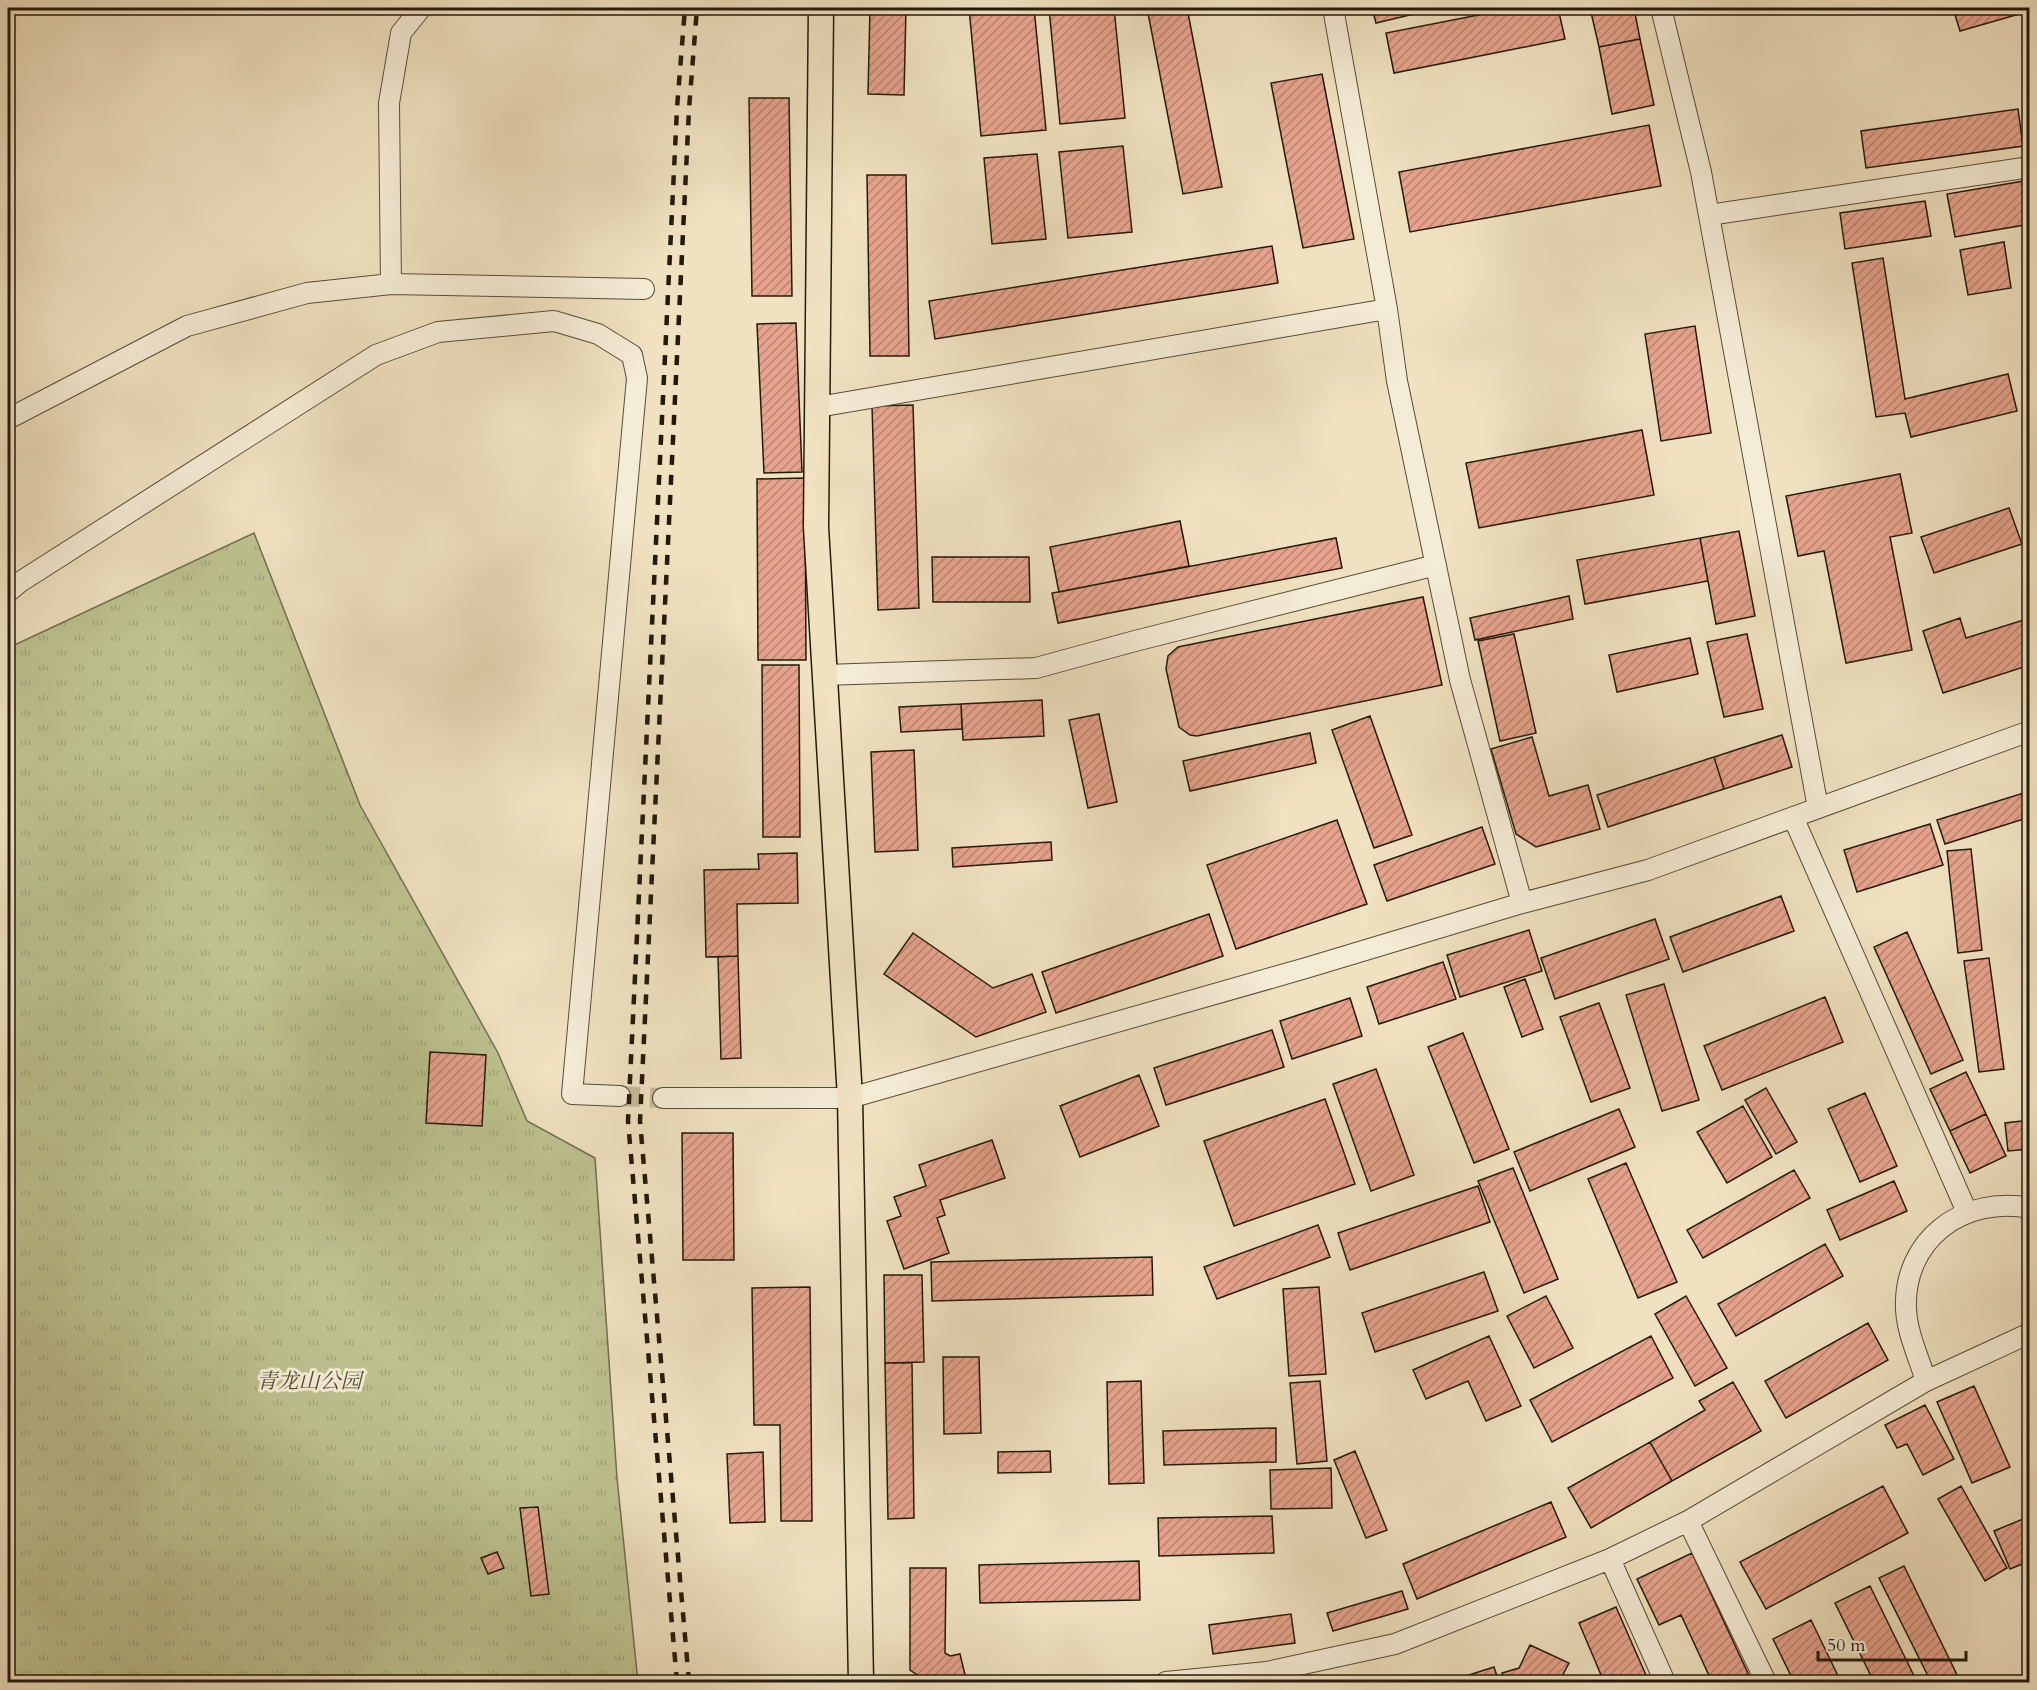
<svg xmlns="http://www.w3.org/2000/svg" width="2037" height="1690" font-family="Cardo,'Noto Serif SC',serif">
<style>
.grass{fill:url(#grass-tufts);stroke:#706e4e;stroke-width:1.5}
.building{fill:url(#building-hatch);stroke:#241a0b;stroke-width:1.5}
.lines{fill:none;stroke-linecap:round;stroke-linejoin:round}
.minor-tunnel{stroke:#c7b99c;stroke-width:20;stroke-dasharray:20 10;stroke-linecap:butt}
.minor-casing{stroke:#574c38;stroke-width:22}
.major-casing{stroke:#241a0b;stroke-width:27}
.minor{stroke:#f5ecd6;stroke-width:20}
.major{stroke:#f0e1c0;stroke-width:24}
.rail{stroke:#241a0b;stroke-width:4.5;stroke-dasharray:10 10;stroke-linecap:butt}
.labels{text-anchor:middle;stroke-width:6;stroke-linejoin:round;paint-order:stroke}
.park-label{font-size:21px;font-style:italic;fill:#524c33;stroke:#f5ecd6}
</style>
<defs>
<pattern id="grass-tufts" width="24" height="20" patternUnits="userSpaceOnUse" patternTransform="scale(1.5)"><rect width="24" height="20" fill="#bdc290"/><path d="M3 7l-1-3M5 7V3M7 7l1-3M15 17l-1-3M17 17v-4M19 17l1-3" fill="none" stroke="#a2a67b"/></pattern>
<pattern id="building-hatch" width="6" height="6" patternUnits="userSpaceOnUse" patternTransform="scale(1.5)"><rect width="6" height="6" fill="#e7a38d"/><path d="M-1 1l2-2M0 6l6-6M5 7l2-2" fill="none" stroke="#bb8471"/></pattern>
</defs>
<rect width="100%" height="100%" fill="#f0e1c0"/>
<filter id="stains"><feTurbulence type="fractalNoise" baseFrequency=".00333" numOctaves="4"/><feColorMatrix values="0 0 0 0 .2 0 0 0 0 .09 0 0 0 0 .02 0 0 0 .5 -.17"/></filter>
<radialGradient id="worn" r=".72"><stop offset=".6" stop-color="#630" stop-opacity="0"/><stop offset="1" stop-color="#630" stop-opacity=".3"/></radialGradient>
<path class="grass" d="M 254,533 L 360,805 L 498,1053 L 527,1121 L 595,1158 L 617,1478 L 638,1682 L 8,1682 L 8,648 Z"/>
<path class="building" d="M 870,8 L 906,8 L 904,95 L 868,94 Z
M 969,8 L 1034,8 L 1046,130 L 981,136 Z
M 1049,8 L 1114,8 L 1125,118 L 1060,124 Z
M 1147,8 L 1187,8 L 1222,187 L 1183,194 Z
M 1372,8 L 1412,8 L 1414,14 L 1376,23 Z
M 1514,8 L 1558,8 L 1565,39 L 1394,73 L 1386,33 Z
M 1590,8 L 1634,8 L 1640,39 L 1599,47 Z
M 1953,8 L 2030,8 L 2030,11 L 1960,31 Z
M 1640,39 L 1654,105 L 1612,114 L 1599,47 Z
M 1322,74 L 1354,239 L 1303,248 L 1271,83 Z
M 749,98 L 789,98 L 792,296 L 752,296 Z
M 2018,109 L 2023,146 L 1866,168 L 1861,131 Z
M 1649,125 L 1661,186 L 1410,232 L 1399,172 Z
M 1123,146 L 1132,232 L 1068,238 L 1059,152 Z
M 1037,154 L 1046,239 L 992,244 L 984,158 Z
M 867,175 L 906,175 L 909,356 L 870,356 Z
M 2030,180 L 2030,224 L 1955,237 L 1947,194 Z
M 1925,201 L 1931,236 L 1845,249 L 1840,213 Z
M 2004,242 L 2011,288 L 1968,295 L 1960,250 Z
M 1272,246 L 1278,283 L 935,339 L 929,301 Z
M 1883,258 L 1905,399 L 2008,374 L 2017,411 L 1911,437 L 1905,413 L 1876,417 L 1852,263 Z
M 796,323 L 802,472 L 764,473 L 757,324 Z
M 1695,326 L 1711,433 L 1661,441 L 1645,334 Z
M 913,405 L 919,608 L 878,610 L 872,406 Z
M 1642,430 L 1654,495 L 1479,528 L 1466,463 Z
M 1900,474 L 1912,533 L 1890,537 L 1912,650 L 1846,663 L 1824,551 L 1798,556 L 1786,496 Z
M 805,478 L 806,660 L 758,660 L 757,479 Z
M 2009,508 L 2022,544 L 1934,573 L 1921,537 Z
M 1180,521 L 1189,566 L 1059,592 L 1050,547 Z
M 1739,531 L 1755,616 L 1716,624 L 1700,538 Z
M 1336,538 L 1342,568 L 1058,623 L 1052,593 Z
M 1700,538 L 1708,581 L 1585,604 L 1577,560 Z
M 932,557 L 1029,557 L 1030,602 L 933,602 Z
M 1569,596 L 1573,619 L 1475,640 L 1470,618 Z
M 1423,597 L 1442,685 L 1197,736 L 1190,735 L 1179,727 L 1166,669 L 1168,656 L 1178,647 Z
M 1960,618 L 1966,638 L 2030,618 L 2030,665 L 1943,693 L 1923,631 Z
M 1514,634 L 1536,733 L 1500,741 L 1478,641 Z
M 1747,634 L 1763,709 L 1724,717 L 1707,642 Z
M 1690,638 L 1698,674 L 1617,692 L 1609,655 Z
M 762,665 L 799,665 L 800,837 L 763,837 Z
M 1042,700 L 1044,736 L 963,740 L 961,704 Z
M 961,704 L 962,729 L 901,732 L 899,707 Z
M 1099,714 L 1117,802 L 1088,808 L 1069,720 Z
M 1370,716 L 1412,835 L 1374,848 L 1332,730 Z
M 1310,733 L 1316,763 L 1190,791 L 1183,761 Z
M 1782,735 L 1792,767 L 1724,789 L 1714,757 Z
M 1532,737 L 1549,796 L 1588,785 L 1600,829 L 1536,847 L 1516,834 L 1491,749 Z
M 914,750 L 918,850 L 875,852 L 871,752 Z
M 1714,757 L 1724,789 L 1608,827 L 1597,795 Z
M 2030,791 L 2030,817 L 1945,844 L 1937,820 Z
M 1337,820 L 1367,904 L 1236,949 L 1207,865 Z
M 1930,824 L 1943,865 L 1857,892 L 1844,850 Z
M 1482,827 L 1495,864 L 1387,901 L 1374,865 Z
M 1051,842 L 1052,860 L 953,867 L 952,848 Z
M 1971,849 L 1982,950 L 1958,953 L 1947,851 Z
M 797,853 L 798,903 L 737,904 L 738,956 L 706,957 L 704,870 L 759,869 L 758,854 Z
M 1781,896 L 1794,931 L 1683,972 L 1670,937 Z
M 1209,914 L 1223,956 L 1056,1013 L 1042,972 Z
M 1655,919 L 1669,959 L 1555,999 L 1541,958 Z
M 1529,930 L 1542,971 L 1460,997 L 1447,955 Z
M 1907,932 L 1963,1060 L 1931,1074 L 1874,947 Z
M 913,933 L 993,988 L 1032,974 L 1046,1012 L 976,1037 L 884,974 Z
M 738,956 L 741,1058 L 721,1059 L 718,957 Z
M 1989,958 L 2004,1069 L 1979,1072 L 1964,961 Z
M 1443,962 L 1456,999 L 1379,1024 L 1367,987 Z
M 1525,979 L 1543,1029 L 1522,1037 L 1504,987 Z
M 1664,984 L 1699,1100 L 1662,1111 L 1626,995 Z
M 1825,997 L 1843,1042 L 1722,1090 L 1704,1046 Z
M 1350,998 L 1362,1036 L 1292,1059 L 1280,1021 Z
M 1599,1003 L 1630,1088 L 1591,1102 L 1560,1017 Z
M 1272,1030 L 1284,1067 L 1166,1105 L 1154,1068 Z
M 1463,1033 L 1509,1149 L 1474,1163 L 1428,1047 Z
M 430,1052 L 486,1055 L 482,1126 L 426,1123 Z
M 1376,1069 L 1414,1175 L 1371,1191 L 1333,1084 Z
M 1966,1072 L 1986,1114 L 1950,1131 L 1930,1089 Z
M 1139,1075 L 1159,1126 L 1080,1157 L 1060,1106 Z
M 1766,1088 L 1797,1142 L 1776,1154 L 1745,1100 Z
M 1865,1093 L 1897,1166 L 1860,1182 L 1828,1109 Z
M 1325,1099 L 1355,1184 L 1234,1226 L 1204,1141 Z
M 1743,1106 L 1772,1157 L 1727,1183 L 1697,1132 Z
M 1619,1109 L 1635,1147 L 1530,1191 L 1514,1152 Z
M 1986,1114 L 2006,1156 L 1970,1173 L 1950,1131 Z
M 2030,1120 L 2030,1149 L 2008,1151 L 2005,1123 Z
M 682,1133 L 733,1133 L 734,1260 L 683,1260 Z
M 992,1140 L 1005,1178 L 940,1200 L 945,1215 L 937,1218 L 949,1253 L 904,1269 L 887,1221 L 901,1216 L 894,1197 L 926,1186 L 919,1165 Z
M 1626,1163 L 1677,1282 L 1638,1298 L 1588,1179 Z
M 1513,1168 L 1558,1279 L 1524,1293 L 1478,1181 Z
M 1794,1170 L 1810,1198 L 1703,1258 L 1687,1230 Z
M 1894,1181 L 1907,1211 L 1840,1240 L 1827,1210 Z
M 1478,1186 L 1490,1222 L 1350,1270 L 1338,1233 Z
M 1318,1225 L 1330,1257 L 1217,1299 L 1204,1267 Z
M 1825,1244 L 1843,1276 L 1736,1336 L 1718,1304 Z
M 1152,1257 L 1153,1295 L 932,1301 L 931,1262 Z
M 1484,1272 L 1498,1311 L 1375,1352 L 1362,1313 Z
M 884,1275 L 922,1275 L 924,1362 L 885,1363 Z
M 810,1287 L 812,1521 L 781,1521 L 780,1425 L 754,1425 L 752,1288 Z
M 1319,1287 L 1326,1374 L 1289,1376 L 1283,1289 Z
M 1546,1296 L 1573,1348 L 1534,1368 L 1507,1316 Z
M 1686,1296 L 1727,1368 L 1695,1386 L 1655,1314 Z
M 1868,1323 L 1888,1360 L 1786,1418 L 1765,1381 Z
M 1489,1336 L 1521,1406 L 1486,1421 L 1468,1381 L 1426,1399 L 1413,1370 Z
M 1651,1336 L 1673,1378 L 1552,1442 L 1530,1400 Z
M 943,1357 L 979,1357 L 981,1433 L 944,1434 Z
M 885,1363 L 912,1363 L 914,1518 L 888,1519 Z
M 1141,1381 L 1144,1483 L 1109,1484 L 1107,1382 Z
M 1320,1381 L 1327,1461 L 1297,1464 L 1290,1383 Z
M 1733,1382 L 1761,1431 L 1672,1481 L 1650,1442 L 1705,1410 L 1699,1401 Z
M 1974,1386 L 2010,1467 L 1972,1483 L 1937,1402 Z
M 1925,1405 L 1954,1459 L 1923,1475 L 1907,1444 L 1897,1448 L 1885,1425 Z
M 1276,1428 L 1276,1462 L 1164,1465 L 1163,1431 Z
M 1650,1442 L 1672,1481 L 1591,1528 L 1568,1488 Z
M 1050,1451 L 1051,1472 L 998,1473 L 998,1452 Z
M 1355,1451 L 1387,1530 L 1366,1538 L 1334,1460 Z
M 763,1452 L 765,1522 L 730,1523 L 727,1454 Z
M 1331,1468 L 1332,1508 L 1271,1509 L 1270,1470 Z
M 1883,1486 L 1908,1533 L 1766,1609 L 1740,1562 Z
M 1961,1486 L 2007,1568 L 1985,1581 L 1938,1499 Z
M 1551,1502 L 1566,1537 L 1417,1599 L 1403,1564 Z
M 538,1507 L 549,1594 L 531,1596 L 520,1508 Z
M 1272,1516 L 1274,1553 L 1159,1556 L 1158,1518 Z
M 2030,1516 L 2030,1561 L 2010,1569 L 1994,1531 Z
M 497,1552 L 504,1568 L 488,1574 L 481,1558 Z
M 1692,1553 L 1752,1682 L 1712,1682 L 1681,1615 L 1659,1625 L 1637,1579 Z
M 1139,1561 L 1140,1600 L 980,1603 L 979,1565 Z
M 1904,1566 L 1960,1681 L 1958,1682 L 1931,1682 L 1879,1578 Z
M 910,1568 L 946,1568 L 945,1653 L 950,1656 L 960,1654 L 966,1679 L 952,1682 L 928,1682 L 910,1670 Z
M 1870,1586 L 1917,1682 L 1874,1682 L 1835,1603 Z
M 1402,1591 L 1408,1609 L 1333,1631 L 1327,1613 Z
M 1616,1607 L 1649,1682 L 1604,1682 L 1579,1623 Z
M 1291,1614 L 1295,1643 L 1213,1654 L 1209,1625 Z
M 1811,1620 L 1841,1682 L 1794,1682 L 1773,1639 Z
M 1530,1645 L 1569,1663 L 1559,1682 L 1505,1682 L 1502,1673 L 1519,1668 Z
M 1494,1667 L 1499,1682 L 1447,1682 Z"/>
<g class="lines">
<path class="minor-tunnel" d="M 620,1096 L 663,1098"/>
<g class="minor-casing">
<path id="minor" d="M 1333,8 L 1387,309 L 1397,381 L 1460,680 L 1522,903
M 1661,8 L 1701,172 L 1818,808
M 1709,215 L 2030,167
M 391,284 L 389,103 L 401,33 L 421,8
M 818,407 L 1387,309
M 8,419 L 187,326 L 307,293 L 391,284 L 644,289
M 8,592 L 20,582 L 376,355 L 438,332 L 554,321 L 598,334 L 632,355 L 637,378 L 572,1094 L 620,1096
M 825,675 L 1036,668 L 1135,641 L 1436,565
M 1793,817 L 1967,1212
M 663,1098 L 850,1098 L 1306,968 L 1522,903 L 1648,870 L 2030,731
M 1926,1381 C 1919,1358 1907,1333 1906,1309 C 1903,1240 1963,1195 2030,1208
M 1688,1521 L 1766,1682
M 1610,1559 L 1665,1682
M 1166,1682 L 1267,1672 L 1395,1644 L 1610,1559 L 1688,1521 L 1926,1381 L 2030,1333"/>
</g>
<g class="major-casing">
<path id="major" d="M 821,8 L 816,527 L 850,1098 L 861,1682"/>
</g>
<use href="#minor" class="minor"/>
<use href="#major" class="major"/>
<path class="rail" d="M 677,1682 L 628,1121 L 677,108 L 685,8
M 689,1682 L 640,1121 L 689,109 L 697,8"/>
</g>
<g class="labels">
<g class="park-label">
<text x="309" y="1388">青龙山公园</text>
</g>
</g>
<rect width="2037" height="1690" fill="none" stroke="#f0e1c0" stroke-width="30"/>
<rect x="9" y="9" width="2019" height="1672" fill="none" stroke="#241a0b" stroke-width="3"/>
<rect x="15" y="15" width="2007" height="1660" fill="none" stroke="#241a0b" stroke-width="1.5"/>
<path d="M1818 1651v9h148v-9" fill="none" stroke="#241a0b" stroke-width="3"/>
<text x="1827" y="1651" font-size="18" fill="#241a0b" stroke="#f5ecd6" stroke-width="4.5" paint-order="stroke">50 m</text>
<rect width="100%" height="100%" filter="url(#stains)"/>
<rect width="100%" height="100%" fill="url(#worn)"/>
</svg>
